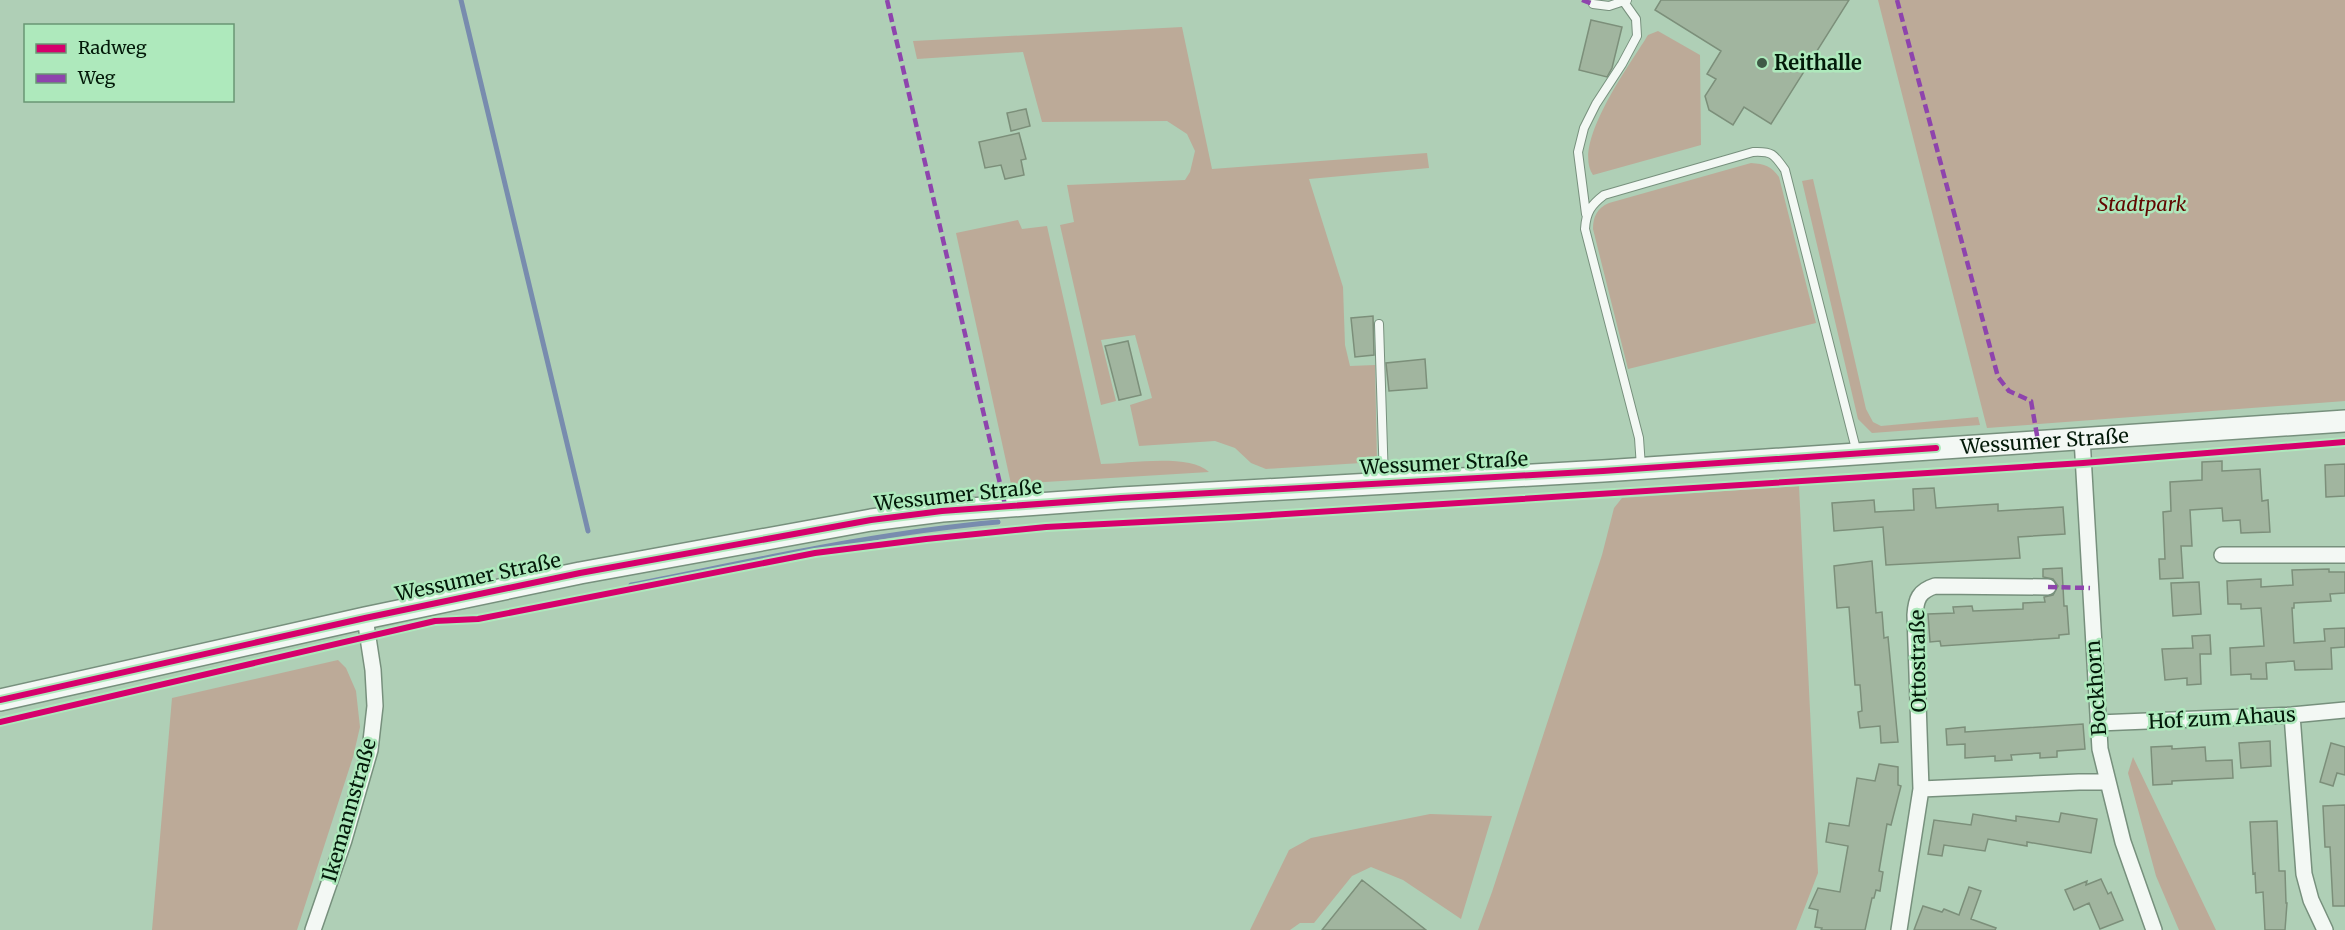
<svg xmlns="http://www.w3.org/2000/svg" width="2345" height="930" font-family="Merriweather,serif">
<style>
.green{fill:#bcaa98}
.lines{fill:none;stroke-linecap:round;stroke-linejoin:round}
.stream{stroke:#788cae;stroke-width:5}
.building{fill:#a1b59f;stroke:#7c8f7a;stroke-width:1.5}
.lane-casing{stroke:#77907d;stroke-width:10}
.street-casing{stroke:#77907d;stroke-width:18}
.secondary-casing{stroke:#77907d;stroke-width:24}
.lane{stroke:#f3f8f4;stroke-width:8}
.street{stroke:#f3f8f4;stroke-width:15}
.secondary{stroke:#f3f8f4;stroke-width:21}
.quiet{stroke:#8e44ad;stroke-width:4.5;stroke-dasharray:9 4.5;stroke-linecap:butt}
.cycleway-casing{stroke:#aee9bc;stroke-width:10}
.cycleway{stroke:#d6006c;stroke-width:6}
.poi-dot{fill:#3f5946;stroke:#aee9bc;stroke-width:2}
.labels{text-anchor:middle;stroke-width:5;stroke-linejoin:round;paint-order:stroke}
.poi-label{font-size:20px;font-weight:bold;fill:#031909;stroke:#aee9bc;text-anchor:start}
.park-label{font-size:20px;font-style:italic;fill:#610600;stroke:#aee9bc}
.street-label{font-size:20px;fill:#031909;stroke:#aee9bc}
</style>
<rect width="100%" height="100%" fill="#afcfb6"/>
<path class="green" d="M 1878,0 L 2345,0 L 2345,401 L 1987,428 Z
M 1182,27 L 1212,169 L 1427,153 L 1429,168 L 1309,179 L 1343,287 L 1345,345 L 1350,366 L 1375,365 L 1377,462 L 1266,469 L 1251,463 L 1235,448 L 1215,441 L 1139,446 L 1130,405 L 1152,398 L 1135,335 L 1101,340 L 1116,401 L 1101,405 L 1060,225 L 1074,222 L 1067,185 L 1185,180 L 1190,172 L 1195,151 L 1187,134 L 1167,121 L 1042,122 L 1023,52 L 917,59 L 913,41 Z
M 1658,31 L 1700,55 L 1701,145 L 1593,175 C 1571,144 1631,63 1648,35 Z
M 1751,163 C 1765,164 1771,166 1779,177 L 1816,323 L 1628,369 L 1593,229 C 1593,217 1597,208 1609,203 Z
M 1813,179 L 1866,409 L 1873,422 L 1881,426 L 1978,417 L 1980,425 L 1872,433 L 1858,419 L 1802,181 Z
M 1018,220 L 1022,229 L 1047,226 L 1101,464 C 1127,464 1189,453 1209,472 L 1011,484 L 956,233 Z
M 1799,486 L 1818,873 L 1796,930 L 1478,930 L 1492,892 L 1602,555 L 1614,508 L 1622,498 Z
M 338,660 L 346,668 L 356,691 L 360,727 L 353,757 L 297,930 L 152,930 L 172,698 Z
M 2133,757 L 2216,930 L 2179,930 L 2156,876 L 2128,773 Z
M 1430,814 L 1492,816 L 1461,919 L 1403,880 L 1371,867 L 1352,876 L 1314,923 L 1300,923 L 1290,930 L 1250,930 L 1289,850 L 1311,838 Z"/>
<g class="lines">
<path class="stream" d="M 461,0 L 588,531
M 631,585 C 753,561 874,533 998,522"/>
</g>
<path class="building" d="M 1661,0 L 1849,0 L 1771,124 L 1744,107 L 1733,125 L 1709,110 L 1705,96 L 1716,79 L 1707,74 L 1721,51 L 1655,10 Z
M 1591,20 L 1622,27 L 1612,68 L 1607,77 L 1579,70 Z
M 1026,109 L 1030,126 L 1011,131 L 1007,113 Z
M 1019,133 L 1026,159 L 1021,160 L 1024,175 L 1005,179 L 1001,165 L 985,168 L 979,142 Z
M 1373,316 L 1374,355 L 1355,357 L 1351,318 Z
M 1128,341 L 1141,395 L 1119,400 L 1105,346 Z
M 1425,359 L 1427,388 L 1389,391 L 1386,363 Z
M 2222,461 L 2222,471 L 2260,469 L 2262,501 L 2268,500 L 2270,532 L 2241,533 L 2240,520 L 2223,521 L 2222,508 L 2190,510 L 2192,546 L 2181,546 L 2183,578 L 2160,579 L 2159,559 L 2165,559 L 2163,512 L 2171,511 L 2170,482 L 2202,480 L 2202,462 Z
M 2345,464 L 2345,496 L 2326,497 L 2325,465 Z
M 1934,488 L 1936,508 L 1998,504 L 1998,511 L 2063,507 L 2065,534 L 2018,537 L 2020,558 L 1886,565 L 1883,527 L 1834,531 L 1832,503 L 1874,500 L 1875,512 L 1914,510 L 1913,489 Z
M 1872,561 L 1876,613 L 1882,612 L 1884,638 L 1888,637 L 1898,742 L 1881,743 L 1880,726 L 1860,728 L 1858,712 L 1862,711 L 1860,685 L 1855,685 L 1849,607 L 1837,608 L 1834,566 Z
M 2062,568 L 2064,606 L 2067,606 L 2069,634 L 2059,635 L 2059,638 L 1941,646 L 1940,641 L 1930,642 L 1928,614 L 1954,613 L 1953,607 L 1972,606 L 1973,611 L 2023,609 L 2023,603 L 2045,602 L 2044,597 L 2053,595 L 2058,586 L 2053,579 L 2043,577 L 2043,569 Z
M 2329,569 L 2329,572 L 2345,572 L 2345,593 L 2330,594 L 2331,601 L 2294,603 L 2294,608 L 2292,608 L 2294,643 L 2325,641 L 2324,629 L 2345,628 L 2345,647 L 2331,648 L 2332,669 L 2295,670 L 2294,661 L 2266,663 L 2267,679 L 2251,679 L 2251,674 L 2231,675 L 2230,648 L 2264,646 L 2261,608 L 2241,609 L 2241,604 L 2228,604 L 2227,581 L 2261,579 L 2261,587 L 2293,585 L 2292,570 Z
M 2199,582 L 2201,614 L 2173,616 L 2171,583 Z
M 2210,635 L 2211,654 L 2200,654 L 2201,684 L 2187,685 L 2187,678 L 2165,680 L 2162,649 L 2193,648 L 2192,636 Z
M 2083,724 L 2085,749 L 2057,751 L 2057,757 L 2040,758 L 2040,753 L 2011,755 L 2012,760 L 1995,761 L 1995,756 L 1965,758 L 1965,744 L 1947,745 L 1946,729 L 1965,727 L 1965,732 Z
M 2270,741 L 2271,766 L 2241,768 L 2239,743 Z
M 2331,743 L 2345,747 L 2345,775 L 2337,773 L 2333,786 L 2320,782 Z
M 2172,746 L 2172,749 L 2205,747 L 2206,761 L 2232,760 L 2233,778 L 2172,781 L 2172,784 L 2153,785 L 2151,747 Z
M 1879,764 L 1898,767 L 1898,785 L 1901,786 L 1891,825 L 1887,824 L 1879,871 L 1883,872 L 1880,891 L 1876,890 L 1874,898 L 1872,898 L 1865,930 L 1821,930 L 1822,928 L 1815,927 L 1818,910 L 1809,908 L 1818,888 L 1840,892 L 1848,846 L 1826,842 L 1829,823 L 1849,826 L 1857,778 L 1875,781 Z
M 2345,805 L 2345,906 L 2333,906 L 2330,847 L 2325,847 L 2323,806 Z
M 2061,813 L 2097,819 L 2091,853 L 2027,842 L 2027,846 L 1988,839 L 1985,851 L 1944,845 L 1942,856 L 1928,854 L 1934,820 L 1971,825 L 1973,814 L 2016,821 L 2016,816 L 2059,822 Z
M 2277,821 L 2279,871 L 2285,871 L 2286,903 L 2287,903 L 2285,930 L 2265,930 L 2263,892 L 2256,893 L 2255,873 L 2253,874 L 2250,822 Z
M 2101,879 L 2108,894 L 2111,892 L 2123,920 L 2100,929 L 2089,903 L 2074,910 L 2065,890 L 2087,881 L 2086,885 Z
M 1362,880 L 1426,930 L 1322,930 Z
M 1969,887 L 1981,891 L 1971,919 L 1996,928 L 1995,930 L 1914,930 L 1923,906 L 1942,912 L 1944,909 L 1959,915 Z"/>
<g class="lines">
<g class="lane-casing">
<path id="lane" d="M 1593,4 L 1609,6 L 1627,0
M 1586,214 L 1578,152 L 1584,128 L 1596,104 L 1622,64 L 1637,36 L 1636,19 L 1624,2
M 1379,324 L 1384,481
M 1641,467 L 1639,438 L 1585,229 C 1586,212 1591,205 1604,195 L 1753,152 C 1772,151 1774,154 1785,170 L 1857,453"/>
</g>
<g class="street-casing">
<path id="street" d="M 2082,438 L 2100,749 L 2123,842 L 2154,930
M 2222,555 L 2345,555
M 2292,715 L 2304,874 L 2311,900 L 2325,930
M 2098,723 L 2292,715 L 2345,710
M 1921,789 L 1915,615 C 1916,599 1919,591 1935,586 L 2048,587
M 313,930 L 344,840 L 370,750 L 375,706 L 373,670 L 365,618
M 1899,930 L 1921,789 L 2079,782 L 2107,782"/>
</g>
<g class="secondary-casing">
<g id="secondary">
<path id="s1" d="M 0,700 L 365,618 L 580,573 L 871,520 L 942,511 L 1121,498 L 1603,471 L 2345,421"/>
</g>
</g>
<use href="#lane" class="lane"/>
<use href="#street" class="street"/>
<use href="#secondary" class="secondary"/>
<path class="quiet" d="M 887,0 L 1005,505
M 1582,0 L 1593,4
M 1897,0 L 1998,377 L 2009,391 L 2031,401 L 2038,441
M 2048,587 L 2090,588"/>
<g class="cycleway-casing">
<path id="cycleway" d="M 0,700 L 365,618 L 580,573 L 871,520 L 942,511 L 1121,498 L 1603,471 L 1936,448
M 0,722 L 435,621 L 478,619 L 815,553 L 926,539 L 1046,527 L 1239,517 L 2083,463 L 2345,442"/>
</g>
<use href="#cycleway" class="cycleway"/>
</g>
<circle class="poi-dot" cx="1762" cy="63" r="6"/>
<g class="labels">
<g class="poi-label">
<text x="1774" y="70">Reithalle</text>
</g>
<g class="park-label">
<text x="2142" y="211">Stadtpark</text>
</g>
<g class="street-label">
<text dy="7" stroke="none"><textPath href="#s1" startOffset="2066">Wessumer Straße</textPath></text>
<text transform="translate(1444 463) rotate(-3)" y="7">Wessumer Straße</text>
<text transform="translate(958 495) rotate(-6)" y="7">Wessumer Straße</text>
<text transform="translate(478 577) rotate(-12)" y="7">Wessumer Straße</text>
<text transform="translate(1918 661) rotate(-91)" y="7">Ottostraße</text>
<text transform="translate(2096 688) rotate(-94)" y="7">Bockhorn</text>
<text transform="translate(2222 718) rotate(-3)" y="7">Hof zum Ahaus</text>
<text transform="translate(349 810) rotate(-74)" y="7">Ikemannstraße</text>
</g>
</g>
<rect x="24" y="24" width="210" height="78" fill="#aee9bc" stroke="#6a9674" stroke-width="1.5"/>
<rect x="36" y="44" width="30" height="9" fill="#d6006c" stroke="#6a9674" stroke-width="1.5"/>
<text x="78" y="54" font-size="18" fill="#031909">Radweg</text>
<rect x="36" y="74" width="30" height="9" fill="#8e44ad" stroke="#6a9674" stroke-width="1.5"/>
<text x="78" y="84" font-size="18" fill="#031909">Weg</text>
</svg>
